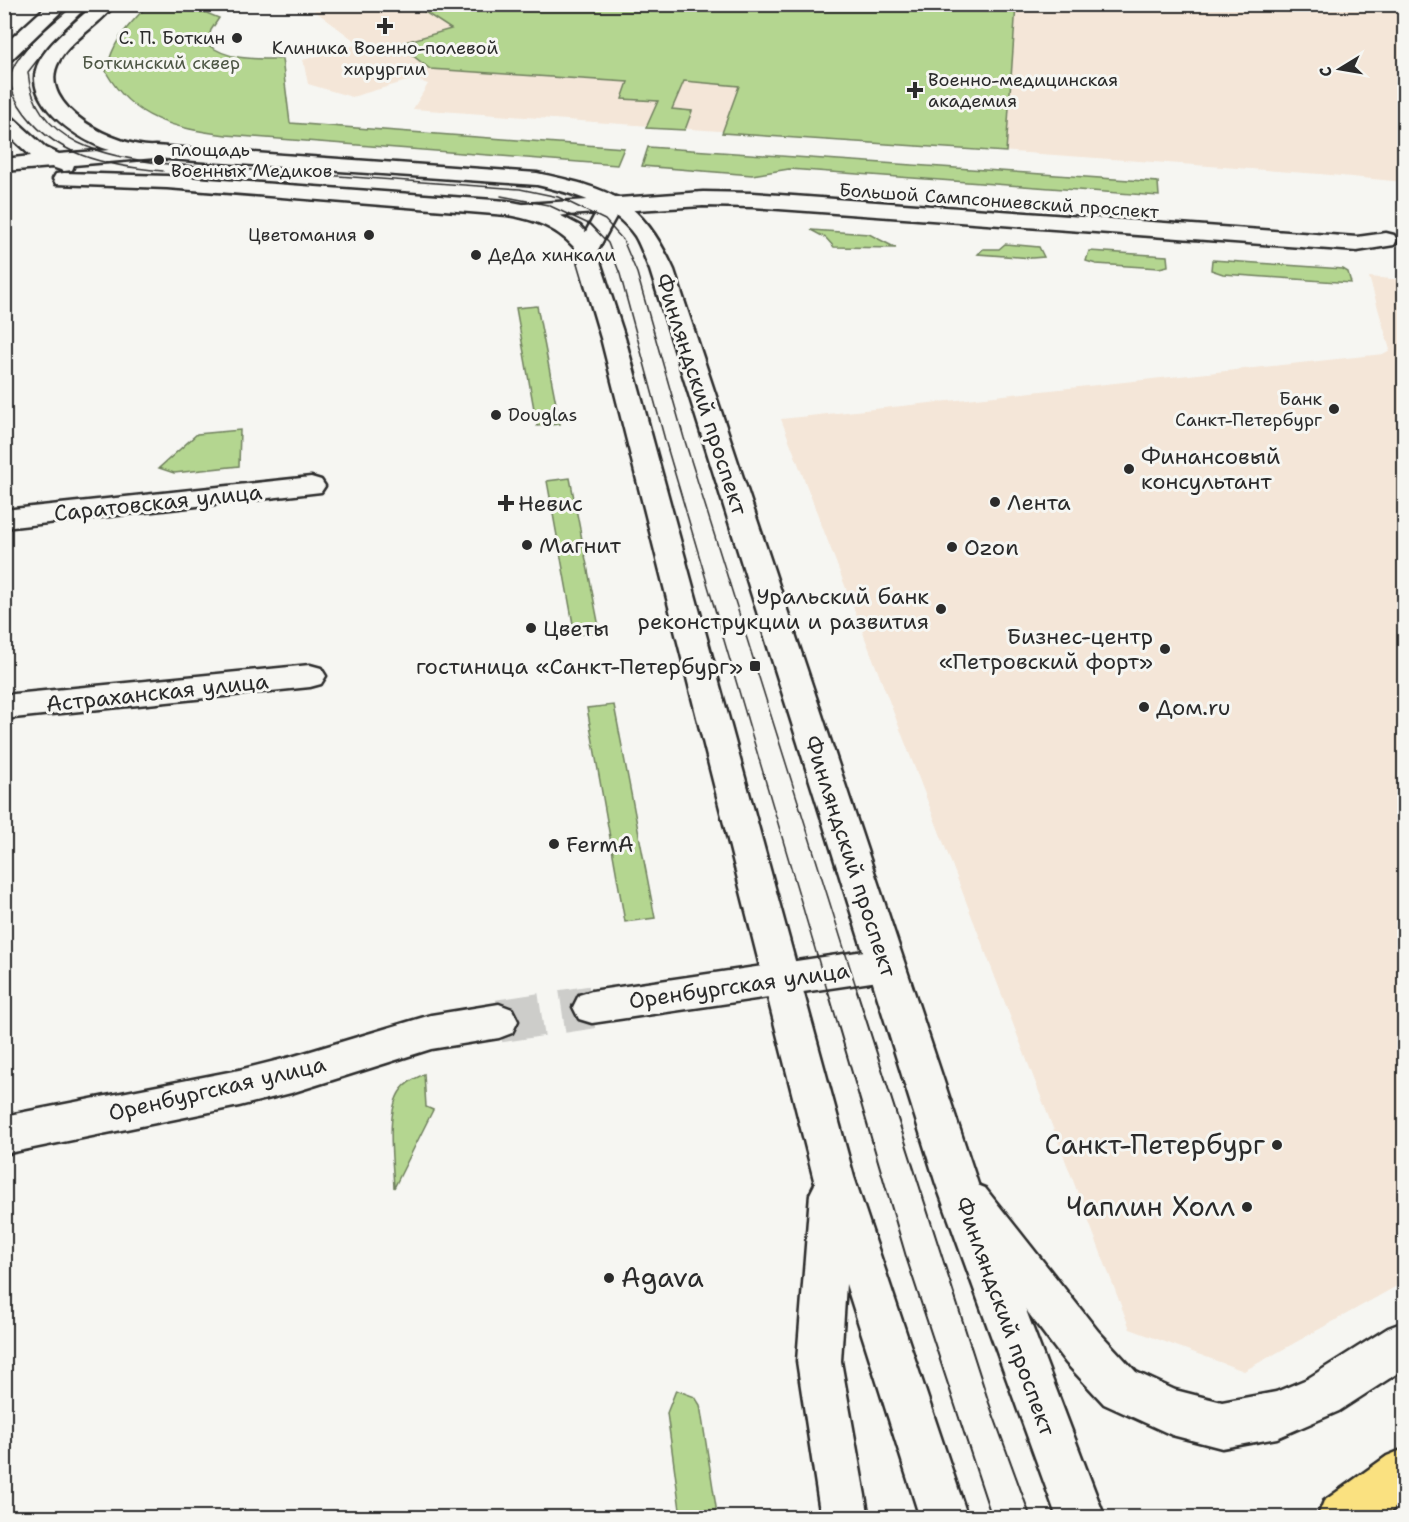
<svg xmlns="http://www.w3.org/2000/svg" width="1409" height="1522" font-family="'Shantell Sans',sans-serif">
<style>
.built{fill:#f4e6d8}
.green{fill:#b4d690;stroke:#70805e;stroke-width:1.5}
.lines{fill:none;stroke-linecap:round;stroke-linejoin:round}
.minor-tunnel{stroke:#cdcdca;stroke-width:43;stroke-dasharray:43 21;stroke-linecap:butt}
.minor-casing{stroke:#2b2b2b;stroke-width:5}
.tertiary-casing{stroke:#2b2b2b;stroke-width:5}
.secondary-casing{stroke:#2b2b2b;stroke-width:5}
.primary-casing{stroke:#2b2b2b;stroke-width:5}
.minor{fill:#f6f6f2;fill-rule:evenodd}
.tertiary{fill:#f6f6f2;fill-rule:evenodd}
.secondary{fill:#f6f6f2;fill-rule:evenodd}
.primary{fill:#fae180;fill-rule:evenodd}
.tram-far1{stroke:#2b2b2b;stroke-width:1.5}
.tram{stroke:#2b2b2b;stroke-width:2}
.poi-dot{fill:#2b2b2b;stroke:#f6f6f2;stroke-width:2}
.labels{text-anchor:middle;stroke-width:6;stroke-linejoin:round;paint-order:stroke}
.far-poi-label{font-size:18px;fill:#2b2b2b;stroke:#f6f6f2;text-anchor:start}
.far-park-label{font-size:18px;fill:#4d5644;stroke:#f6f6f2}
.far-street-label{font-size:18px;fill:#2b2b2b;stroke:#f6f6f2}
.street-label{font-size:22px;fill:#2b2b2b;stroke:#f6f6f2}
.poi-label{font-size:22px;fill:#2b2b2b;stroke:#f6f6f2;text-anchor:start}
.near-poi-label{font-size:27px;fill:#2b2b2b;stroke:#f6f6f2;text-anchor:end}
</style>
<rect width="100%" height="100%" fill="#f6f6f2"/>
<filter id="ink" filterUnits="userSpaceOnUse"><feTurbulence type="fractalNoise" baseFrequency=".0167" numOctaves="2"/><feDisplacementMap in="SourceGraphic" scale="12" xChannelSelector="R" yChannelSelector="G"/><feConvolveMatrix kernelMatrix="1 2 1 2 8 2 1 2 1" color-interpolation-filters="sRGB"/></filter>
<g filter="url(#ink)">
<path class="built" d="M 307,5 L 1404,5 L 1404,182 L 1320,174 L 413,109 L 428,84 L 414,79 L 352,97 L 308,84 L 303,60 L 359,44 Z
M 1369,277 L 1404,280 L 1404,1282 L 1244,1371 L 1130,1329 L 781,419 L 1383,354 L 1390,350 Z"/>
<path class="green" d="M 148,5 L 187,5 L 219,18 L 211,30 L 207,44 C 229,61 256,59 282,59 L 290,123 L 624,148 L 617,165 L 226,135 C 175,128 133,120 106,72 C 113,40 126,28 148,5 Z
M 414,5 L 1016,5 L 1006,152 L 722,133 L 739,86 L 684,81 L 672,109 L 692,111 L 685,130 L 646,128 L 658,101 L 622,99 L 628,82 L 430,69 L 398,44 L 451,29 Z
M 648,147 L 1158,182 L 1159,196 L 789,169 L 752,175 L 642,166 Z
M 811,230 L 869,234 L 896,248 L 834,247 L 826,238 Z
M 1005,244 L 1039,247 L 1044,257 L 1032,258 L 978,254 L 983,249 L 999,249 Z
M 1089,251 L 1167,256 L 1168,266 L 1159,268 L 1096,264 L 1086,261 Z
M 1212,260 L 1343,269 L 1348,272 L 1351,283 L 1223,274 L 1211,270 Z
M 537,306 L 560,424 L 537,426 L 516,308 Z
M 240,430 L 239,466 L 174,473 L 159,468 L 197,434 Z
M 570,478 L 600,632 L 575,635 L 547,481 Z
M 614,705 L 655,918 L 625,922 L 587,708 Z
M 424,1074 L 426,1107 L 433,1110 L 394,1188 C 393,1162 385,1111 401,1090 C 406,1082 416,1078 424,1074 Z
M 676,1390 L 695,1397 L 700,1405 L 716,1507 L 716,1517 L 681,1517 L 667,1413 Z"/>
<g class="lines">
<path class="minor-tunnel" d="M 499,1021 L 592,1007"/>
<g class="minor-casing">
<path id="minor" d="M 311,477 L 321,480 L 325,486 L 321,492 L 4,528 L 4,510 Z
M 310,665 L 321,668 L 326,676 L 321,684 L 310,687 L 4,719 L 4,695 Z
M 885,948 L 898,953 L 904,964 L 898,975 L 885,980 L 592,1023 L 579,1019 L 573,1007 L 579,995 L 592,991 Z
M 499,1004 L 512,1009 L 518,1021 L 512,1033 L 499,1038 L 431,1049 L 291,1093 L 239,1106 L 4,1154 L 4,1116 L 239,1070 L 291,1057 L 431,1015 Z"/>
</g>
<g class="tertiary-casing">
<path id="tertiary" d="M 703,192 L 753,193 L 1357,237 L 1386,233 L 1394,235 L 1397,240 L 1394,245 L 1357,251 L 753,207 L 703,206 L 619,211 L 595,255 L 587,257 L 579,255 L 576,250 L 596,213 L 525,218 L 517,216 L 514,211 L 517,206 L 525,204 L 604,199 L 612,196 L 619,198 Z
M 970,1182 L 985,1188 L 1098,1331 L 1136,1372 L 1175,1390 L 1222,1402 L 1276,1392 L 1307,1379 L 1388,1328 L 1404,1322 L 1404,1369 L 1339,1411 L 1277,1438 L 1222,1448 L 1172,1435 L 1104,1404 L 1066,1363 L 955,1216 L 949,1202 L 955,1188 Z"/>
</g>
<g class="secondary-casing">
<path id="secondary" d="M 49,4 L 69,4 L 11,60 L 4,62 L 4,45 Z
M 95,4 L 115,4 C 99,26 72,38 59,61 C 33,107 121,149 155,146 L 537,173 C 611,189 641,198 674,270 L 978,1184 L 1105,1518 L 1057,1518 L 936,1184 L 650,270 C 645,259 641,246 635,236 C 613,204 572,193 537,185 L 155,158 L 74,165 L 72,170 L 64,171 L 52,167 L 4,171 L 4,159 L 31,156 L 4,131 L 4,114 L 11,116 L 46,148 L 59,154 L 110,150 C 81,142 27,106 36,70 C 42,46 78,21 95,4 Z
M 64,173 L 167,176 L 507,201 L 548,209 L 580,226 L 593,240 L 625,338 L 854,1177 L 968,1518 L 920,1518 L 846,1284 L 841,1361 L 869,1518 L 821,1518 L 797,1361 L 810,1194 L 815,1184 L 601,338 L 574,247 C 556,227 533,219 507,215 L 167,188 L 56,184 L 53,179 L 56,174 Z"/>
</g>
<g class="primary-casing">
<path id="primary" d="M 1404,1449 L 1404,1501 L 1382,1518 L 1317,1518 L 1324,1501 L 1387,1456 Z"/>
</g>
<use href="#minor" class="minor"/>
<use href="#tertiary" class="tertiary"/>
<use href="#secondary" class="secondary"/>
<use href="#primary" class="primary"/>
<path class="tram-far1" d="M 75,4 C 54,23 24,43 12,70 C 7,82 13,95 19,105 C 51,156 107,166 163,171
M 90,4 L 50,44 L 28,72 C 34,144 109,158 168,164 L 520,189 L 558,197 L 605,220 L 623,240 L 637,273 L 684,438 L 858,993
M 501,196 L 548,205 L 591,225 L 608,243 L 620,274 L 665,440 L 828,993"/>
<path class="tram" d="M 828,991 L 907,1260 L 992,1518
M 857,991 L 989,1403 L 1031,1518"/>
</g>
</g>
<g class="poi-dot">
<path d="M382 17h6v6h6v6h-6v6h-6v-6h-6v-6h6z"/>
<circle cx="237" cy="38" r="6"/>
<path d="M912 81h6v6h6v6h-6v6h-6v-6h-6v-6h6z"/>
<circle cx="159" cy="160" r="6"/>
<circle cx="369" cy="235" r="6"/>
<circle cx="476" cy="255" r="6"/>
<circle cx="1334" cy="409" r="6"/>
<circle cx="496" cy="415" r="6"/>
<circle cx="1129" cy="469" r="6"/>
<circle cx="995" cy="502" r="6"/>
<path d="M503 494h6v6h6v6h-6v6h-6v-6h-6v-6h6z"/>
<circle cx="527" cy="545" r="6"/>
<circle cx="952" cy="547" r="6"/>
<circle cx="941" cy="609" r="6"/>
<circle cx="531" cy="628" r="6"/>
<circle cx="1165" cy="649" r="6"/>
<rect x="749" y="660" width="12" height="12" rx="3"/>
<circle cx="1144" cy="707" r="6"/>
<circle cx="554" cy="844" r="6"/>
<circle cx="1277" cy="1145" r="6"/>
<circle cx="1247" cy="1207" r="6"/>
<circle cx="609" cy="1278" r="6"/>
</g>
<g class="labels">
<g class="far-poi-label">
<text x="225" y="44" text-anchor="end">С. П. Боткин</text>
<text x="385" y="54" text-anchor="middle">Клиника Военно-полевой<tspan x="385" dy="21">хирургии</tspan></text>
<text x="928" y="86">Военно-медицинская<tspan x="928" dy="21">академия</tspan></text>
<text x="171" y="156">площадь<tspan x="171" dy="21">Военных Медиков</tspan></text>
<text x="357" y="241" text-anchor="end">Цветомания</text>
<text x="488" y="261">ДеДа хинкали</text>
<text x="1322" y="405" text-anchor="end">Банк<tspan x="1322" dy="21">Санкт-Петербург</tspan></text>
<text x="508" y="421">Douglas</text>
</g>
<g class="far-park-label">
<text x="161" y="69">Боткинский сквер</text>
</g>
<g class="far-street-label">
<text transform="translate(999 201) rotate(4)" y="6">Большой Сампсониевский проспект</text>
</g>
<g class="street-label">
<text transform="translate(702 394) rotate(72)" y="8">Финляндский проспект</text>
<text transform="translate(158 502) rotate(-6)" y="8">Саратовская улица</text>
<text transform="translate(157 692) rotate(-6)" y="8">Астраханская улица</text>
<text transform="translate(851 856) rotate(72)" y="8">Финляндский проспект</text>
<text transform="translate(739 985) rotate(-8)" y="8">Оренбургская улица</text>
<text transform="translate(217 1088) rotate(-13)" y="8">Оренбургская улица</text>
<text transform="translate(1006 1316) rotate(70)" y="8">Финляндский проспект</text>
</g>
<g class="poi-label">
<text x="1141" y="464">Финансовый<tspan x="1141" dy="25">консультант</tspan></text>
<text x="1007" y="510">Лента</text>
<text x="518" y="511">Невис</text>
<text x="539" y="553">Магнит</text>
<text x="964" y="555">Ozon</text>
<text x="929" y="604" text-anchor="end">Уральский банк<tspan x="929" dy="25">реконструкции и развития</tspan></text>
<text x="543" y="636">Цветы</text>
<text x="1153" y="644" text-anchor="end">Бизнес-центр<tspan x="1153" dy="25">«Петровский форт»</tspan></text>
<text x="743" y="674" text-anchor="end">гостиница «Санкт-Петербург»</text>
<text x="1156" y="715">Дом.ru</text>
<text x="566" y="852">FermA</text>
</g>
<g class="near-poi-label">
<text x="1265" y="1154">Санкт-Петербург</text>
<text x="1235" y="1216">Чаплин Холл</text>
<text x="621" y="1287" text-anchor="start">Agava</text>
</g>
</g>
<rect width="1409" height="1522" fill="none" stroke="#f6f6f2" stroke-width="24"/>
<rect x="12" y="12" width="1385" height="1498" fill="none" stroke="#2b2b2b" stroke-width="2" filter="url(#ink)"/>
<g transform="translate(1340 69) rotate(259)" stroke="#f6f6f2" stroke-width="4.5" paint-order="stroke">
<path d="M0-4.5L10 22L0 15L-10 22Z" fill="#2b2b2b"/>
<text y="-9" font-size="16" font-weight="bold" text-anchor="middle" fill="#2b2b2b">С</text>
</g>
</svg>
